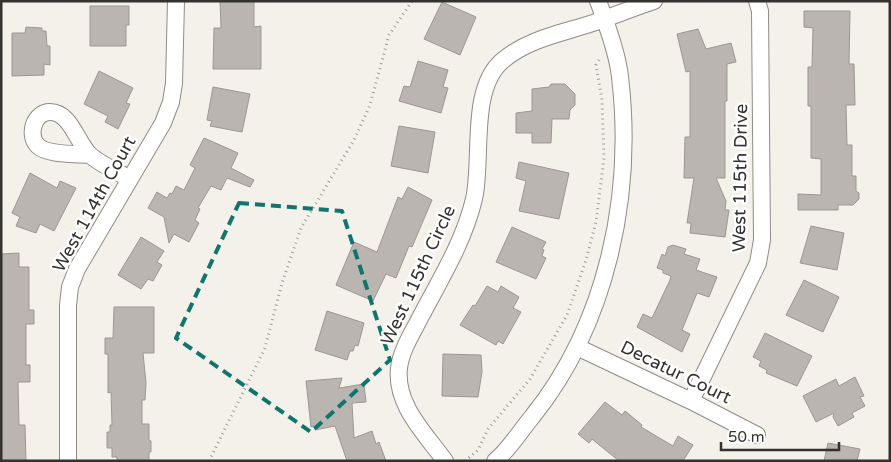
<svg xmlns="http://www.w3.org/2000/svg" width="891" height="462" font-family="'Varela Round',sans-serif">
<style>
.building{fill:#bbb5b1;stroke:#9c9792}
.lines{fill:none;stroke-linecap:round;stroke-linejoin:round}
.street-casing{stroke:#8f8c86;stroke-width:18}
.path{stroke:#a2a09b;stroke-width:3;stroke-dasharray:1 4;stroke-linecap:butt}
.street{stroke:#fff;stroke-width:16}
.marked{fill:none;stroke:#0f766e;stroke-width:4;stroke-dasharray:10 6;stroke-linejoin:round}
.labels{text-anchor:middle;stroke-width:5;stroke-linejoin:round;paint-order:stroke}
.street-label{font-size:18px;fill:#33322f;stroke:#fff}
</style>
<rect width="100%" height="100%" fill="#f4f0ea"/>
<path class="building" d="M 220,1 L 254,1 L 254,27 L 261,26 L 261,69 L 213,69 L 214,28 L 221,28 Z
M 442,2 L 476,17 L 460,55 L 424,39 Z
M 90,6 L 129,6 L 129,25 L 126,25 L 126,46 L 90,46 Z
M 804,11 L 850,11 L 849,64 L 854,64 L 855,105 L 846,105 L 847,145 L 852,145 L 852,176 L 856,176 L 856,191 L 859,193 L 859,199 L 853,205 L 838,205 L 838,210 L 798,210 L 798,194 L 821,195 L 821,159 L 811,158 L 811,106 L 808,106 L 808,67 L 812,67 L 813,28 L 804,27 Z
M 26,27 L 42,28 L 42,31 L 46,31 L 47,46 L 50,46 L 50,65 L 44,64 L 44,75 L 12,76 L 12,33 L 25,33 Z
M 698,29 L 706,49 L 731,43 L 736,62 L 727,64 L 727,101 L 725,101 L 725,178 L 716,178 L 726,201 L 725,210 L 729,210 L 725,237 L 690,233 L 691,223 L 687,223 L 694,178 L 684,178 L 685,137 L 690,137 L 690,71 L 686,72 L 677,34 Z
M 418,61 L 448,70 L 443,87 L 448,88 L 441,113 L 399,101 L 404,86 L 410,87 Z
M 99,71 L 133,88 L 126,103 L 130,104 L 118,129 L 105,122 L 108,116 L 84,104 Z
M 551,84 L 565,84 L 575,94 L 575,105 L 570,110 L 569,119 L 552,119 L 551,143 L 532,143 L 532,133 L 516,133 L 516,113 L 532,111 L 532,89 L 549,87 Z
M 213,87 L 250,94 L 242,132 L 210,126 L 212,121 L 207,120 Z
M 399,126 L 435,132 L 428,173 L 391,166 Z
M 204,138 L 238,153 L 231,168 L 254,180 L 250,187 L 227,178 L 221,190 L 211,186 L 198,208 L 200,209 L 195,220 L 199,223 L 189,242 L 174,234 L 169,243 L 164,217 L 148,208 L 157,192 L 167,198 L 170,193 L 172,194 L 176,186 L 184,190 L 195,168 L 190,165 Z
M 519,162 L 569,173 L 559,219 L 519,211 L 526,181 L 516,178 Z
M 30,173 L 57,188 L 60,181 L 76,188 L 54,231 L 40,224 L 36,233 L 16,226 L 20,217 L 12,213 Z
M 408,187 L 432,200 L 412,247 L 409,246 L 396,278 L 386,274 L 373,301 L 336,285 L 354,242 L 377,252 L 398,197 L 402,199 Z
M 811,226 L 844,233 L 837,270 L 800,263 Z
M 512,227 L 546,242 L 542,249 L 544,250 L 542,256 L 546,258 L 536,279 L 496,262 Z
M 141,237 L 164,251 L 157,262 L 162,265 L 153,281 L 148,279 L 141,289 L 118,275 Z
M 673,245 L 686,249 L 684,254 L 700,259 L 696,270 L 717,277 L 709,297 L 697,293 L 682,330 L 690,334 L 682,352 L 637,327 L 643,314 L 652,318 L 670,280 L 671,276 L 663,273 L 663,270 L 657,268 L 662,254 L 665,256 L 668,247 Z
M 19,253 L 19,267 L 29,267 L 29,310 L 34,310 L 34,324 L 26,324 L 26,365 L 30,365 L 30,382 L 18,382 L 19,425 L 25,425 L 26,461 L 1,461 L 1,254 Z
M 804,280 L 839,297 L 823,332 L 786,315 Z
M 487,286 L 498,292 L 501,286 L 519,297 L 513,308 L 521,312 L 503,344 L 498,341 L 496,345 L 460,325 L 473,305 L 475,306 Z
M 114,307 L 154,307 L 154,353 L 143,353 L 146,383 L 145,400 L 142,400 L 142,424 L 149,424 L 149,440 L 151,441 L 151,452 L 149,452 L 149,461 L 117,461 L 117,457 L 112,457 L 112,448 L 107,448 L 107,432 L 110,432 L 110,425 L 112,425 L 111,392 L 108,393 L 108,354 L 105,354 L 105,338 L 113,338 Z
M 327,311 L 364,323 L 358,346 L 355,345 L 353,351 L 350,351 L 347,360 L 315,350 Z
M 765,333 L 812,356 L 797,386 L 766,373 L 767,370 L 759,366 L 761,361 L 753,357 Z
M 443,354 L 481,355 L 482,372 L 478,397 L 442,396 Z
M 855,377 L 864,396 L 860,397 L 865,406 L 852,413 L 854,417 L 838,426 L 833,417 L 834,413 L 816,422 L 803,396 L 836,379 L 839,386 Z
M 342,378 L 339,388 L 364,384 L 366,402 L 352,403 L 354,438 L 372,431 L 376,444 L 379,442 L 386,461 L 347,461 L 335,426 L 315,430 L 315,426 L 311,427 L 306,381 Z
M 605,402 L 622,415 L 625,411 L 642,425 L 641,427 L 673,446 L 678,436 L 693,445 L 683,461 L 619,461 L 592,439 L 589,443 L 578,434 Z
M 828,443 L 860,449 L 857,461 L 824,461 Z"/>
<g class="lines">
<g class="street-casing">
<path id="street" d="M 90,155 C 78,154 47,155 38,146 C 27,135 34,112 50,112 C 71,112 77,143 90,155 C 100,164 118,172 130,179
M 577,347 L 691,401 L 757,435
M 691,401 L 758,263 L 762,240 L 760,11 L 757,1
M 68,461 L 68,305 L 70,287 L 77,269 L 163,123 L 171,102 L 174,83 L 176,1
M 445,461 C 425,433 395,405 399,368 C 401,350 413,332 421,316 C 441,278 464,241 474,199 C 483,159 469,90 502,61 C 527,39 563,33 593,23 C 613,16 633,8 654,1
M 495,461 C 508,451 521,430 532,417 C 607,324 634,195 620,77 C 618,56 606,22 598,1"/>
</g>
<path class="path" d="M 209,461 L 265,348 L 282,283 L 301,228 L 354,140 L 370,105 L 389,35 L 412,1
M 465,461 L 478,450 L 488,429 L 530,379 L 567,315 L 586,260 L 596,222 L 604,158 L 602,100 L 596,65 L 601,57"/>
<use href="#street" class="street"/>
</g>
<path class="marked" d="M 239,203 L 342,211 L 390,360 L 311,432 L 176,338 Z"/>
<g class="labels">
<g class="street-label">
<text transform="translate(740 178) rotate(-89)" y="6">West 115th Drive</text>
<text transform="translate(94 204) rotate(-61)" y="6">West 114th Court</text>
<text transform="translate(418 275) rotate(-65)" y="6">West 115th Circle</text>
<text transform="translate(676 372) rotate(26)" y="6">Decatur Court</text>
</g>
</g>
<rect width="891" height="462" fill="none" stroke="#33322f" stroke-width="5"/>
<path d="M721 442v8h118v-8" fill="none" stroke="#33322f" stroke-width="2.5"/>
<text x="728" y="442" font-size="15" fill="#33322f" stroke="#ffffff" stroke-width="4" paint-order="stroke">50 m</text>
</svg>
